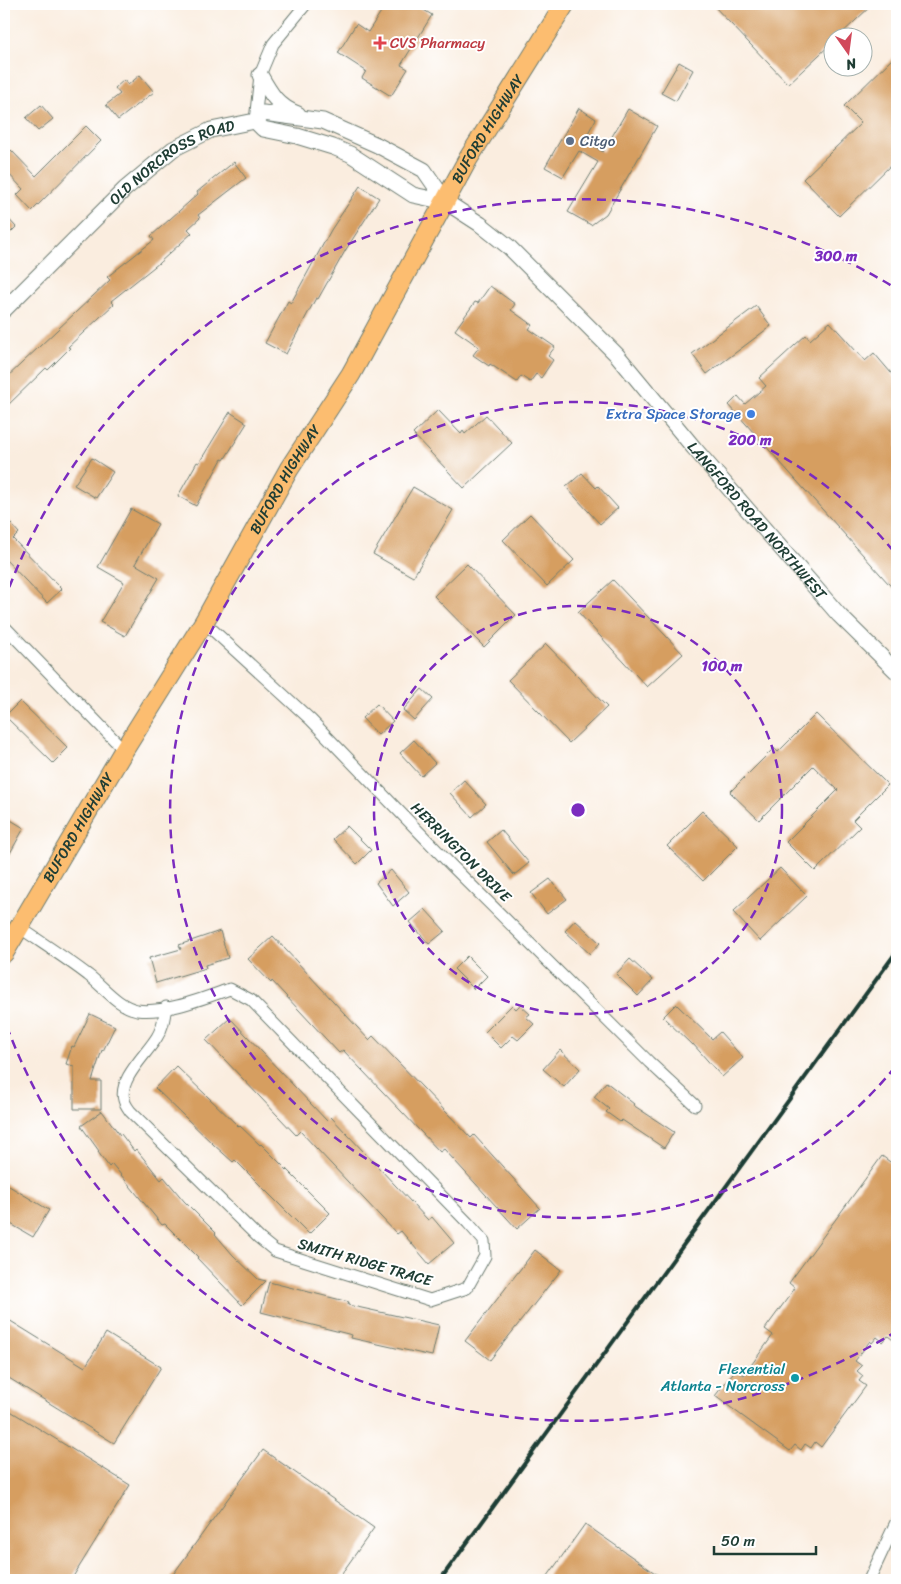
<svg xmlns="http://www.w3.org/2000/svg" width="901" height="1584" font-family="Sriracha,sans-serif">
<style>
.building{fill:#d69e61}
.lines{fill:none;stroke-linecap:round;stroke-linejoin:round}
.minor-casing{stroke:#6c7b70;stroke-width:13}
.tertiary-casing{stroke:#6c7b70;stroke-width:17}
.primary-casing{stroke:#6c7b70;stroke-width:21}
.minor{stroke:#fff;stroke-width:11}
.tertiary{stroke:#fff;stroke-width:15}
.primary{stroke:#fcbd6f;stroke-width:19}
.rail{stroke:#1f3d34;stroke-width:4}
.ring{fill:none;stroke:#7b2cbf;stroke-width:2.5;stroke-dasharray:9 6}
.health-dot{fill:#e0444e;stroke:#fff;stroke-width:2}
.service-dot{fill:#5c6f8a;stroke:#fff;stroke-width:2}
.shop-dot{fill:#3f7fe0;stroke:#fff;stroke-width:2}
.culture-dot{fill:#0f9aa8;stroke:#fff;stroke-width:2}
.labels{text-anchor:middle;stroke-width:4;stroke-linejoin:round;paint-order:stroke}
.health-label{font-size:15px;fill:#be3a42;stroke:#fff;text-anchor:start}
.street-label{font-size:15px;fill:#1f3d34;stroke:#fff}
.service-label{font-size:15px;fill:#4e5e75;stroke:#fff;text-anchor:start}
.shop-label{font-size:15px;fill:#366cbe;stroke:#fff;text-anchor:end}
.culture-label{font-size:15px;fill:#0d838f;stroke:#fff;text-anchor:end}
.centre{fill:#7b2cbf;stroke:#fff;stroke-width:2.5}
.ring-label{font-size:15px;text-anchor:middle;font-weight:bold;fill:#7b2cbf;stroke:#fff;stroke-width:4;stroke-linejoin:round;paint-order:stroke}
</style>
<rect width="100%" height="100%" fill="#fff"/>
<filter id="ink" filterUnits="userSpaceOnUse"><feTurbulence type="fractalNoise" baseFrequency=".02" numOctaves="2"/><feDisplacementMap in="SourceGraphic" scale="10" xChannelSelector="R" yChannelSelector="G"/><feConvolveMatrix kernelMatrix="1 2 1 2 8 2 1 2 1" color-interpolation-filters="sRGB"/></filter>
<filter id="wash" filterUnits="userSpaceOnUse"><feTurbulence type="fractalNoise" baseFrequency=".0096" numOctaves="4" result="noise"/><feDisplacementMap in="SourceGraphic" scale="20" xChannelSelector="R" yChannelSelector="G"/><feGaussianBlur stdDeviation="1.12" result="paint"/><feColorMatrix in="noise" values="0 0 0 0 0 0 0 0 0 0 0 0 0 0 0 0 0 1.4 0 .05"/><feComposite in="paint" operator="in"/></filter>
<g filter="url(#wash)">
<rect width="100%" height="100%" fill="#faeddf"/>
<g id="blocks">
<path class="building" d="M 386,4 L 414,4 L 432,15 L 401,65 L 408,69 L 391,96 L 362,78 L 366,71 L 338,53 L 356,24 L 368,32 Z
M 712,4 L 873,4 L 837,38 L 834,38 L 834,41 L 788,84 Z
M 897,54 L 897,159 L 839,216 L 803,179 L 861,123 L 844,106 Z
M 679,62 L 693,70 L 676,101 L 661,93 Z
M 140,75 L 154,92 L 118,120 L 106,105 L 120,94 L 115,88 L 124,80 L 128,85 Z
M 41,105 L 53,119 L 38,131 L 26,118 Z
M 579,108 L 596,119 L 584,140 L 603,152 L 628,109 L 657,126 L 606,214 L 591,225 L 568,212 L 598,162 L 579,151 L 563,177 L 545,167 Z
M 86,126 L 101,141 L 32,211 L 17,195 L 23,189 L 4,169 L 4,157 L 11,150 L 36,176 Z
M 234,162 L 246,178 L 198,215 L 200,218 L 188,229 L 192,233 L 159,263 L 111,301 L 114,304 L 68,347 L 70,348 L 48,370 L 46,368 L 4,409 L 4,380 L 110,280 L 107,277 L 154,240 L 151,236 L 198,194 L 197,192 Z
M 360,186 L 379,198 L 345,251 L 318,299 L 316,298 L 286,354 L 265,343 L 288,301 L 291,303 L 331,230 Z
M 4,214 L 16,227 L 4,239 Z
M 490,286 L 515,304 L 511,310 L 532,325 L 529,329 L 555,347 L 548,356 L 553,360 L 541,378 L 536,374 L 530,382 L 521,376 L 517,382 L 490,364 L 489,366 L 473,355 L 479,347 L 455,330 L 475,302 L 478,303 Z
M 756,306 L 771,326 L 707,374 L 692,354 Z
M 830,322 L 865,361 L 874,353 L 897,380 L 897,593 L 729,405 L 738,396 L 745,404 L 766,386 L 759,378 L 806,335 L 810,340 Z
M 438,410 L 461,434 L 463,431 L 465,434 L 486,415 L 512,443 L 464,488 L 413,434 Z
M 230,412 L 247,423 L 224,460 L 222,459 L 196,506 L 178,496 L 197,462 L 199,463 Z
M 92,458 L 113,472 L 96,498 L 74,485 Z
M 582,473 L 596,488 L 598,486 L 618,508 L 600,524 L 566,487 Z
M 413,487 L 453,510 L 413,577 L 373,554 Z
M 131,509 L 158,524 L 135,564 L 159,578 L 125,636 L 100,622 L 124,582 L 98,567 Z
M 530,514 L 574,560 L 547,586 L 503,540 Z
M 4,516 L 19,533 L 13,539 L 62,589 L 47,603 L 4,558 Z
M 467,564 L 516,615 L 484,647 L 434,596 Z
M 613,580 L 683,654 L 647,687 L 578,612 Z
M 546,644 L 607,707 L 569,743 L 508,680 Z
M 422,689 L 433,699 L 414,720 L 403,710 Z
M 20,701 L 68,748 L 53,763 L 5,716 Z
M 377,704 L 393,721 L 378,735 L 362,718 Z
M 816,714 L 888,785 L 853,820 L 860,827 L 815,871 L 786,842 L 838,790 L 813,766 L 759,820 L 730,792 L 774,748 L 778,752 Z
M 414,740 L 435,763 L 421,776 L 400,753 Z
M 464,780 L 486,804 L 472,817 L 450,793 Z
M 702,811 L 738,846 L 703,881 L 667,846 Z
M 4,816 L 24,828 L 4,864 Z
M 347,826 L 371,850 L 357,864 L 333,839 Z
M 501,830 L 529,863 L 514,875 L 487,842 Z
M 780,868 L 807,896 L 760,941 L 733,912 Z
M 391,870 L 409,892 L 393,906 L 376,883 Z
M 550,879 L 567,899 L 547,914 L 531,893 Z
M 425,909 L 445,931 L 429,944 L 410,922 Z
M 575,920 L 600,943 L 590,954 L 565,931 Z
M 220,931 L 228,958 L 205,965 L 206,968 L 156,983 L 149,958 L 181,949 L 179,945 Z
M 273,936 L 369,1040 L 373,1036 L 471,1138 L 474,1135 L 540,1208 L 517,1229 L 444,1149 L 440,1152 L 343,1050 L 339,1053 L 272,981 L 271,983 L 248,959 Z
M 467,956 L 487,976 L 474,989 L 454,969 Z
M 630,959 L 653,980 L 638,996 L 616,974 Z
M 676,1004 L 712,1039 L 720,1032 L 743,1058 L 722,1077 L 693,1044 L 692,1045 L 663,1017 Z
M 512,1005 L 516,1009 L 520,1005 L 530,1014 L 526,1017 L 534,1024 L 518,1040 L 513,1036 L 501,1048 L 485,1032 Z
M 90,1014 L 115,1026 L 103,1051 L 102,1050 L 92,1081 L 101,1081 L 101,1109 L 74,1109 L 74,1066 L 66,1064 L 72,1046 L 74,1047 Z
M 230,1018 L 327,1121 L 331,1117 L 428,1220 L 432,1217 L 454,1243 L 429,1264 L 401,1231 L 397,1234 L 300,1131 L 296,1135 L 206,1040 Z
M 560,1050 L 580,1069 L 564,1087 L 543,1069 Z
M 176,1066 L 239,1127 L 240,1126 L 260,1145 L 261,1144 L 330,1213 L 309,1234 L 235,1160 L 233,1162 L 214,1145 L 155,1088 Z
M 606,1082 L 634,1104 L 633,1105 L 674,1132 L 664,1148 L 622,1120 L 620,1122 L 606,1112 L 609,1109 L 594,1097 Z
M 102,1111 L 120,1135 L 121,1134 L 134,1151 L 136,1149 L 161,1180 L 164,1177 L 184,1201 L 216,1233 L 215,1234 L 233,1255 L 258,1279 L 266,1281 L 242,1305 L 197,1258 L 198,1257 L 165,1224 L 162,1225 L 112,1164 L 109,1167 L 98,1152 L 99,1151 L 81,1126 Z
M 882,1156 L 897,1167 L 897,1343 L 888,1336 L 883,1342 L 877,1337 L 872,1343 L 870,1341 L 855,1361 L 862,1366 L 857,1371 L 863,1376 L 859,1381 L 866,1386 L 821,1447 L 815,1442 L 811,1448 L 805,1444 L 801,1450 L 795,1445 L 790,1451 L 715,1396 L 736,1369 L 744,1375 L 773,1335 L 765,1329 L 795,1288 L 789,1283 Z
M 4,1183 L 49,1210 L 33,1237 L 4,1220 Z
M 535,1250 L 561,1270 L 490,1360 L 465,1341 Z
M 269,1282 L 349,1302 L 348,1305 L 439,1325 L 432,1356 L 351,1338 L 352,1335 L 261,1312 Z
M 4,1317 L 85,1367 L 106,1333 L 161,1367 L 114,1443 L 4,1375 Z
M 4,1407 L 130,1485 L 71,1580 L 4,1580 Z
M 263,1450 L 374,1528 L 337,1580 L 169,1580 Z
M 585,1524 L 665,1580 L 545,1580 Z"/>
</g>
</g>
<g filter="url(#ink)">
<use href="#blocks" fill-opacity="0" stroke="#6c7b70" stroke-width="1"/>
<g class="lines">
<g class="minor-casing">
<path id="minor" d="M 255,121 L 260,75 L 273,44 L 306,4
M 204,622 L 311,720 L 451,865 L 649,1062 L 695,1105
M 4,626 L 124,750
M 19,927 C 42,943 66,958 88,975 C 103,986 117,1006 137,1010 C 164,1014 204,998 230,989 L 251,1000 L 468,1223 L 484,1241 L 485,1256 L 467,1288 L 430,1300 L 275,1251 L 259,1238 L 130,1111 C 128,1108 125,1104 124,1100 C 118,1079 147,1054 157,1037 C 163,1028 164,1018 166,1007
M 869,1580 L 897,1520"/>
</g>
<g class="tertiary-casing">
<g id="tertiary">
<path d="M 260,75 C 270,93 278,107 298,114"/>
<path id="s1" d="M 255,121 L 263,129 L 297,136 L 333,147 L 350,154 L 413,195 L 446,202 L 480,224 L 509,247 L 617,355 L 694,448 L 839,615 L 897,672"/>
<path d="M 255,121 L 263,113 L 323,121 L 377,145 L 424,170 L 446,202"/>
<path id="s2" d="M 4,310 L 125,189 L 173,149 L 211,130 L 255,121"/>
</g>
</g>
<g class="primary-casing">
<g id="primary">
<path id="s3" d="M 4,953 L 124,750 L 204,622 L 289,469 L 351,374 L 468,159 L 565,4"/>
</g>
</g>
<use href="#minor" class="minor"/>
<use href="#tertiary" class="tertiary"/>
<use href="#primary" class="primary"/>
<path class="rail" d="M 440,1580 L 897,951"/>
</g>
</g>
<g class="ring">
<circle cx="578" cy="810" r="204"/>
<path d="M895 1067A408 408 0 1 1 895 553"/>
<path d="M897 1331A611 611 0 0 1 4 1019M4 601A611 611 0 0 1 897 289"/>
</g>
<path class="health-dot" d="M377.5 35.5h5v5h5v5h-5v5h-5v-5h-5v-5h5z"/>
<circle class="service-dot" cx="570" cy="141" r="5"/>
<circle class="shop-dot" cx="751" cy="414" r="5"/>
<circle class="culture-dot" cx="795" cy="1378" r="5"/>
<g class="labels">
<g class="health-label">
<text x="390" y="48">CVS Pharmacy</text>
</g>
<g class="street-label">
<text dy="5" stroke="none"><textPath href="#s3" startOffset="956">BUFORD HIGHWAY</textPath></text>
<text dy="5" stroke="none"><textPath href="#s2" startOffset="226">OLD NORCROSS ROAD</textPath></text>
<text dy="5" stroke="none"><textPath href="#s3" startOffset="551">BUFORD HIGHWAY</textPath></text>
<text dy="5" stroke="none"><textPath href="#s1" startOffset="658">LANGFORD ROAD NORTHWEST</textPath></text>
<text dy="5" stroke="none"><textPath href="#s3" startOffset="146">BUFORD HIGHWAY</textPath></text>
<text transform="translate(461 852) rotate(45)" y="5">HERRINGTON DRIVE</text>
<text transform="translate(365 1262) rotate(16)" y="5">SMITH RIDGE TRACE</text>
</g>
<g class="service-label">
<text x="580" y="146">Citgo</text>
</g>
<g class="shop-label">
<text x="741" y="419">Extra Space Storage</text>
</g>
<g class="culture-label">
<text x="785" y="1374">Flexential<tspan x="785" dy="17">Atlanta - Norcross</tspan></text>
</g>
</g>
<circle cx="578" cy="810" r="8" class="centre"/>
<g class="ring-label">
<text x="836" y="261">300 m</text>
<text x="750" y="445">200 m</text>
<text x="722" y="671">100 m</text>
</g>
<rect width="901" height="1584" fill="none" stroke="#fff" stroke-width="20"/>
<g transform="translate(848 52) rotate(166)"><circle r="24" fill="#ffffff" stroke="#a5b1ae"/>
<path d="M0-4L9 19L0 12L-9 19Z" fill="#d1495b"/>
<text y="-8" font-size="14" font-weight="bold" text-anchor="middle" fill="#1f3d34">N</text>
</g>
<path d="M714 1546v8h102v-8" fill="none" stroke="#1f3d34" stroke-width="2.5"/>
<text x="721" y="1546" font-size="15" fill="#1f3d34" stroke="#ffffff" stroke-width="4" paint-order="stroke">50 m</text>
</svg>
